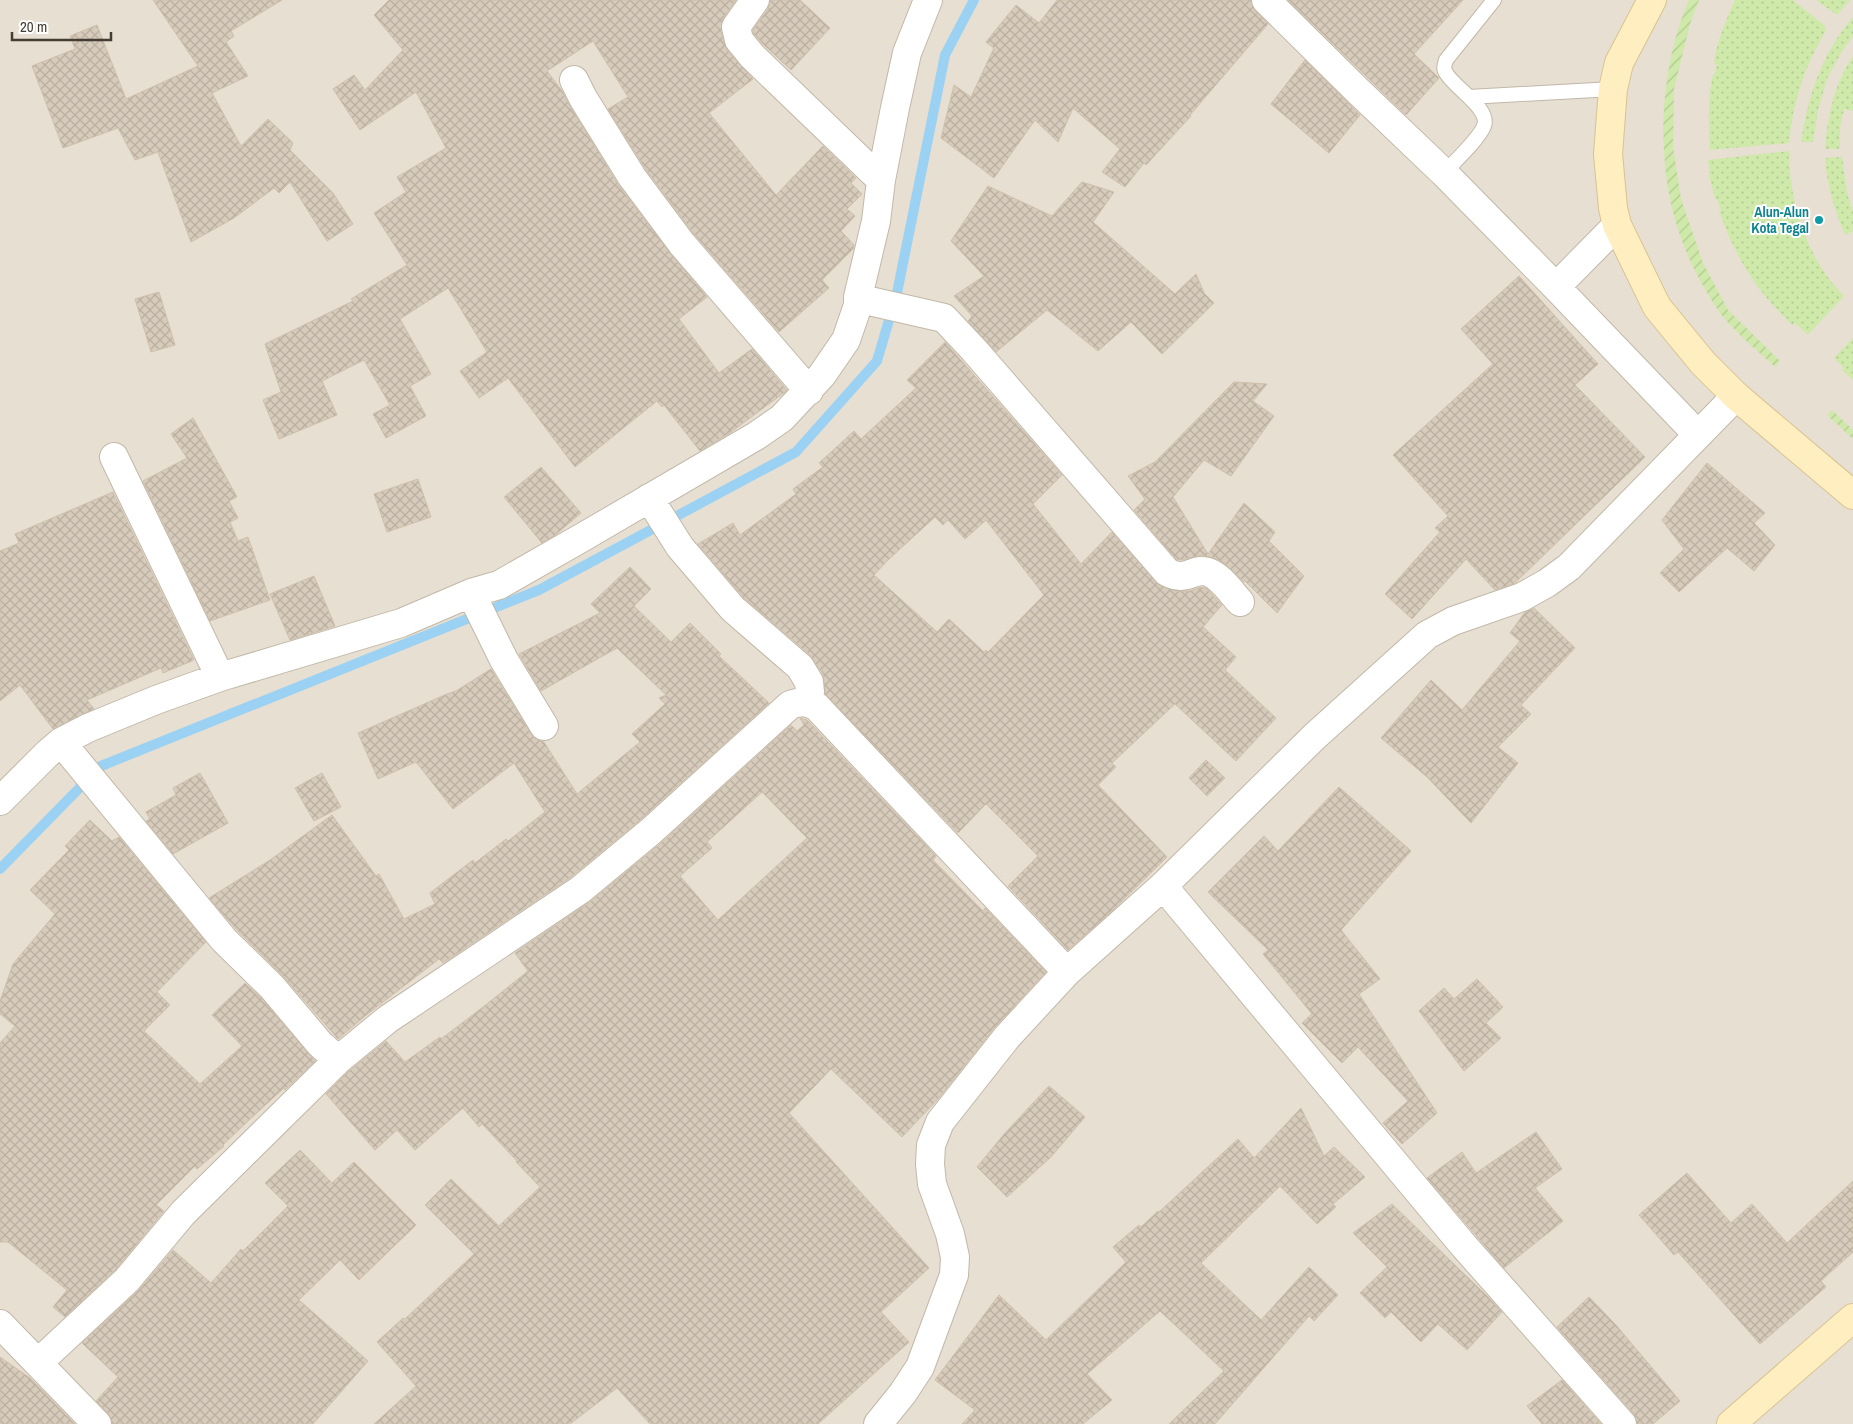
<svg xmlns="http://www.w3.org/2000/svg" width="1853" height="1424" font-family="'Archivo Narrow',sans-serif">
<style>
.residential{fill:#e7dfd1}
.grass{fill:url(#grass-dots)}
.garden{fill:url(#garden-furrows)}
.lines{fill:none;stroke-linecap:round;stroke-linejoin:round}
.stream{stroke:#9bd2f3;stroke-width:10}
.building{fill:url(#building-cross-hatch);stroke:#cfc0ab;fill-rule:evenodd}
.lane-casing{stroke:#c1b8a8;stroke-width:16}
.street-casing{stroke:#c1b8a8;stroke-width:30}
.secondary-casing{stroke:#d8c392;stroke-width:30}
.lane{stroke:#fff;stroke-width:14}
.street{stroke:#fff;stroke-width:28}
.secondary{stroke:#ffeec0;stroke-width:28}
.culture-dot{fill:#0f9aa8;stroke:#fff;stroke-width:2}
.labels{text-anchor:middle;stroke-width:4;stroke-linejoin:round;paint-order:stroke}
.culture-label{font-size:14px;font-weight:bold;fill:#0d838f;stroke:#fff;text-anchor:end}
</style>
<defs>
<pattern id="grass-dots" width="8" height="8" patternUnits="userSpaceOnUse" patternTransform="scale(1.25)"><rect width="8" height="8" fill="#cee9a9"/><path d="M2 2h.1M6 6h.1" fill="none" stroke="#b2c992" stroke-width="1.8" stroke-linecap="round"/></pattern>
<pattern id="garden-furrows" width="10" height="10" patternUnits="userSpaceOnUse" patternTransform="scale(1.25)"><rect width="10" height="10" fill="#cee9a9"/><path d="M-1 1l2-2M0 10L10 0M9 11l2-2" fill="none" stroke="#b2c992"/></pattern>
<pattern id="building-cross-hatch" width="8" height="8" patternUnits="userSpaceOnUse" patternTransform="scale(1.25)"><rect width="8" height="8" fill="#d7cbbb"/><path d="M0 0l8 8M0 8l8-8" fill="none" stroke="#baafa1"/></pattern>
</defs>
<rect width="100%" height="100%" fill="#f2ede3"/>
<path class="residential" d="M 0,0 L 1853,0 L 1853,1424 L 0,1424 Z"/>
<path class="grass" d="M 1735,0 L 1793,0 L 1825,26 L 1826,30 C 1805,66 1793,101 1789,143 L 1710,150 C 1709,127 1707,99 1713,74 L 1715,74 L 1717,64 L 1714,63 C 1717,41 1726,20 1735,0 Z
M 1816,0 L 1850,0 L 1837,15 Z
M 1853,17 L 1853,36 L 1842,51 L 1827,79 L 1818,110 L 1813,142 L 1801,142 C 1808,96 1822,53 1853,17 Z
M 1853,56 L 1853,111 L 1844,109 L 1840,127 L 1840,149 L 1825,149 C 1828,116 1834,84 1853,56 Z
M 1789,151 C 1789,203 1807,259 1844,296 L 1808,335 L 1795,323 L 1792,325 C 1756,290 1736,259 1719,211 L 1721,210 L 1717,199 L 1715,199 L 1710,179 L 1708,160 Z
M 1842,157 L 1847,193 L 1853,211 L 1853,231 L 1845,235 C 1834,209 1827,185 1825,158 Z
M 1853,338 L 1853,380 L 1842,370 L 1844,368 L 1834,358 Z"/>
<path class="garden" d="M 1689,0 L 1699,0 L 1690,24 L 1674,89 L 1673,147 L 1681,199 L 1703,263 L 1728,310 L 1780,361 L 1775,367 C 1755,348 1731,330 1716,307 C 1701,284 1687,258 1679,232 C 1655,162 1659,68 1689,0 Z
M 1832,410 L 1853,430 L 1853,439 L 1827,415 Z"/>
<g class="lines">
<path class="stream" d="M 0,869 L 101,766 L 539,590 L 796,452 L 877,361 L 897,293 L 945,55 L 974,0"/>
</g>
<path class="building" d="M 153,0 L 282,0 L 231,31 L 234,36 L 226,42 L 248,76 L 212,93 L 241,146 L 268,119 L 293,143 L 290,150 L 333,193 L 353,224 L 327,241 L 290,182 L 279,193 L 274,188 L 234,218 L 191,242 L 158,152 L 135,160 L 118,128 L 63,148 L 32,66 L 75,49 L 70,36 L 97,25 L 126,99 L 198,66 Z
M 389,0 L 736,0 L 723,18 L 721,31 L 727,50 L 753,79 L 709,113 L 776,195 L 823,146 L 856,178 L 851,183 L 862,194 L 847,209 L 855,216 L 841,231 L 854,245 L 853,249 L 822,280 L 829,288 L 779,332 L 694,234 L 645,168 L 608,109 L 628,97 L 593,41 L 547,71 L 562,91 L 570,106 L 619,186 L 670,253 L 707,297 L 679,319 L 719,373 L 752,349 L 787,390 L 785,392 L 731,432 L 700,451 L 664,405 L 662,407 L 657,401 L 575,467 L 508,378 L 479,398 L 460,371 L 487,352 L 448,288 L 400,319 L 431,374 L 410,386 L 426,416 L 386,438 L 373,414 L 390,405 L 364,360 L 322,381 L 337,415 L 279,439 L 263,400 L 281,392 L 265,344 L 353,301 L 351,299 L 407,265 L 374,213 L 406,192 L 397,177 L 446,148 L 416,92 L 360,130 L 333,89 L 354,75 L 365,90 L 403,50 L 374,15 Z
M 770,0 L 800,0 L 830,28 L 791,70 L 764,45 L 753,33 L 753,30 L 768,9 Z
M 1057,0 L 1251,0 L 1255,11 L 1268,24 L 1190,115 L 1191,116 L 1146,165 L 1144,163 L 1125,187 L 1102,172 L 1120,149 L 1073,108 L 1058,142 L 1035,120 L 994,178 L 941,138 L 954,85 L 971,97 L 994,48 L 986,42 L 1016,5 L 1039,23 Z
M 1288,0 L 1463,0 L 1414,54 L 1439,78 L 1406,115 Z
M 1305,60 L 1360,115 L 1329,153 L 1271,104 Z
M 1082,182 L 1114,192 L 1093,222 L 1175,294 L 1196,274 L 1204,293 L 1214,303 L 1162,354 L 1131,322 L 1098,351 L 1047,310 L 996,352 L 968,321 L 972,316 L 954,296 L 984,276 L 951,241 L 988,186 L 1052,216 Z
M 1519,276 L 1598,364 L 1575,385 L 1645,457 L 1515,583 L 1495,590 L 1466,559 L 1412,619 L 1385,594 L 1440,532 L 1435,528 L 1448,516 L 1393,455 L 1493,364 L 1461,329 Z
M 159,292 L 175,345 L 151,352 L 135,299 Z
M 945,342 L 1062,475 L 1033,504 L 1081,564 L 1112,532 L 1160,586 L 1177,591 L 1189,591 L 1202,587 L 1207,589 L 1222,605 L 1203,627 L 1236,657 L 1225,670 L 1276,718 L 1236,761 L 1175,704 L 1112,763 L 1116,767 L 1098,785 L 1167,857 L 1111,912 L 1068,950 L 1008,886 L 1038,856 L 986,804 L 958,833 L 825,694 L 823,674 L 810,655 L 744,598 L 698,544 L 733,523 L 740,535 L 796,494 L 793,489 L 823,467 L 819,463 L 854,431 L 861,439 L 916,388 L 907,380 ZM 935,517 L 943,525 L 948,520 L 965,539 L 986,520 L 1044,595 L 988,652 L 986,650 L 984,652 L 949,619 L 937,632 L 874,575 L 888,560 Z
M 1234,382 L 1267,384 L 1253,401 L 1274,416 L 1231,476 L 1204,460 L 1173,497 L 1208,554 L 1244,503 L 1275,532 L 1269,541 L 1304,576 L 1277,613 L 1245,581 L 1244,582 L 1231,569 L 1219,560 L 1202,555 L 1182,560 L 1176,559 L 1134,510 L 1145,499 L 1128,476 L 1155,462 Z
M 193,418 L 237,497 L 229,501 L 238,518 L 230,522 L 238,541 L 248,537 L 270,600 L 210,621 L 143,481 L 187,458 L 171,434 Z
M 1707,463 L 1765,513 L 1754,523 L 1775,545 L 1754,571 L 1727,548 L 1679,592 L 1660,573 L 1684,549 L 1662,520 Z
M 541,467 L 581,513 L 554,536 L 542,543 L 504,497 Z
M 418,479 L 431,517 L 387,532 L 374,494 Z
M 113,492 L 194,660 L 163,673 L 161,668 L 87,700 L 94,709 L 53,729 L 20,685 L 0,701 L 0,551 L 19,543 L 15,534 Z
M 630,567 L 651,589 L 634,606 L 671,642 L 690,623 L 721,654 L 719,656 L 769,703 L 640,820 L 571,877 L 443,963 L 439,959 L 365,1016 L 338,1039 L 283,976 L 236,929 L 209,898 L 270,860 L 332,815 L 376,876 L 379,874 L 404,919 L 435,904 L 430,893 L 473,860 L 475,863 L 506,839 L 508,841 L 545,812 L 514,763 L 453,809 L 416,762 L 378,779 L 358,733 L 447,694 L 456,691 L 491,669 L 531,734 L 536,739 L 544,742 L 577,794 L 640,742 L 632,734 L 665,704 L 659,698 L 666,695 L 617,648 L 541,691 L 519,654 L 600,613 L 591,604 Z
M 314,576 L 335,626 L 290,640 L 270,594 Z
M 1534,608 L 1575,648 L 1521,705 L 1531,714 L 1498,747 L 1518,763 L 1471,823 L 1427,777 L 1381,738 L 1431,680 L 1462,710 L 1520,641 L 1510,633 L 1525,612 Z
M 800,718 L 807,720 L 936,856 L 933,860 L 983,911 L 985,908 L 1046,972 L 995,1027 L 938,1099 L 902,1137 L 831,1069 L 789,1113 L 929,1268 L 881,1312 L 909,1342 L 818,1424 L 650,1424 L 617,1388 L 570,1424 L 374,1424 L 416,1386 L 377,1342 L 403,1318 L 405,1319 L 474,1254 L 425,1205 L 451,1179 L 499,1226 L 540,1187 L 516,1162 L 517,1161 L 482,1124 L 479,1127 L 463,1108 L 415,1150 L 397,1130 L 375,1150 L 326,1094 L 348,1072 L 386,1041 L 405,1062 L 440,1037 L 441,1039 L 483,1007 L 528,971 L 515,953 L 590,902 L 660,844 L 791,725 L 797,731 L 804,725 ZM 762,792 L 807,838 L 718,920 L 680,876 L 712,848 L 707,842 Z
M 1206,760 L 1225,778 L 1207,796 L 1189,778 Z
M 200,773 L 228,823 L 173,854 L 146,821 L 150,819 L 146,812 L 176,795 L 173,788 Z
M 322,773 L 341,807 L 314,821 L 295,788 Z
M 1339,787 L 1411,851 L 1341,930 L 1380,979 L 1359,994 L 1437,1113 L 1402,1144 L 1383,1123 L 1408,1101 L 1358,1047 L 1342,1063 L 1302,1023 L 1312,1014 L 1263,954 L 1268,950 L 1208,892 L 1264,836 L 1278,851 Z
M 90,820 L 112,841 L 119,837 L 206,942 L 157,992 L 170,1005 L 144,1031 L 200,1084 L 242,1046 L 212,1015 L 245,983 L 261,998 L 315,1061 L 285,1090 L 284,1088 L 248,1121 L 223,1145 L 224,1146 L 197,1169 L 195,1166 L 156,1205 L 164,1211 L 116,1269 L 65,1317 L 53,1307 L 67,1290 L 8,1242 L 0,1242 L 0,1043 L 15,1026 L 0,1014 L 0,1001 L 13,964 L 55,914 L 30,890 L 69,850 L 65,846 Z
M 1477,979 L 1503,1007 L 1486,1023 L 1501,1038 L 1464,1071 L 1419,1011 L 1444,988 L 1454,999 Z
M 1049,1086 L 1085,1117 L 1051,1157 L 1007,1197 L 977,1167 L 1005,1133 Z
M 1301,1108 L 1324,1156 L 1334,1147 L 1365,1177 L 1333,1204 L 1336,1207 L 1317,1224 L 1280,1186 L 1201,1263 L 1261,1320 L 1309,1267 L 1338,1295 L 1314,1321 L 1309,1316 L 1215,1424 L 1169,1424 L 1224,1371 L 1160,1311 L 1087,1374 L 1112,1400 L 1083,1424 L 962,1424 L 975,1410 L 935,1380 L 999,1295 L 1046,1340 L 1126,1262 L 1113,1247 L 1139,1225 L 1141,1227 L 1158,1211 L 1159,1212 L 1238,1139 L 1254,1158 Z
M 1536,1132 L 1562,1169 L 1535,1188 L 1563,1221 L 1504,1268 L 1427,1178 L 1462,1152 L 1476,1173 Z
M 300,1150 L 332,1183 L 354,1162 L 416,1225 L 359,1280 L 340,1260 L 299,1300 L 368,1361 L 313,1424 L 112,1424 L 109,1414 L 96,1401 L 118,1377 L 82,1343 L 138,1291 L 173,1250 L 211,1283 L 241,1249 L 243,1251 L 288,1206 L 265,1183 Z
M 1687,1173 L 1731,1223 L 1752,1204 L 1787,1243 L 1853,1181 L 1853,1252 L 1821,1281 L 1826,1287 L 1760,1344 L 1678,1252 L 1674,1255 L 1639,1215 Z
M 1392,1204 L 1487,1296 L 1502,1312 L 1467,1350 L 1438,1324 L 1421,1342 L 1391,1312 L 1385,1318 L 1360,1293 L 1387,1267 L 1353,1233 Z
M 1589,1297 L 1616,1325 L 1680,1401 L 1653,1424 L 1637,1424 L 1634,1414 L 1557,1327 Z
M 0,1357 L 30,1378 L 75,1424 L 0,1424 Z
M 1562,1380 L 1601,1424 L 1542,1424 L 1527,1406 Z"/>
<g class="lines">
<g class="lane-casing">
<path id="lane" d="M 1469,97 L 1613,89
M 1444,173 C 1454,162 1479,139 1484,126 C 1491,108 1451,86 1445,71 C 1443,67 1445,64 1446,60 L 1494,0"/>
</g>
<g class="street-casing">
<path id="street" d="M 755,0 L 736,27 L 739,40 L 752,56 L 881,180
M 1266,0 L 1357,90 L 1444,173 L 1556,287 L 1698,435
M 574,80 L 583,98 L 632,177 L 682,244 L 809,391
M 1556,287 L 1617,225
M 858,297 L 865,300 L 944,318 L 974,350 L 1167,572 C 1187,583 1193,567 1208,572 C 1220,576 1231,592 1240,602
M 114,457 L 220,677
M 649,498 L 680,547 L 733,609 L 800,667 L 809,682 L 810,692 L 807,701
M 471,593 L 504,660 L 544,726
M 61,742 L 224,940 L 272,987 L 320,1044 L 338,1060
M 0,801 L 47,754 L 61,742 L 88,728 L 156,700 L 220,677 L 401,623 L 471,593 L 499,585 L 583,537 L 756,436 L 782,418 L 822,375 L 846,340 L 858,305 L 858,297 L 876,221 L 881,180 L 895,108 L 907,53 L 928,0
M 1163,886 L 1464,1246 L 1622,1424
M 0,1324 L 97,1424
M 39,1362 L 127,1280 L 183,1213 L 338,1060 L 388,1019 L 580,890 L 650,832 L 790,705 C 801,701 807,701 817,707 L 1067,972
M 878,1424 L 903,1393 L 920,1367 L 954,1275 L 955,1257 L 950,1234 L 932,1184 L 930,1164 L 931,1145 L 940,1122 L 1007,1037 L 1067,972 L 1163,886 L 1314,737 L 1427,635 L 1453,621 L 1522,597 L 1547,583 L 1569,567 L 1736,396"/>
</g>
<g class="secondary-casing">
<path id="secondary" d="M 1652,0 L 1619,63 L 1613,89 L 1608,154 L 1613,208 L 1617,225 L 1657,307 L 1703,363 L 1736,396 L 1853,495
M 1731,1424 L 1853,1318"/>
</g>
<use href="#lane" class="lane"/>
<use href="#street" class="street"/>
<use href="#secondary" class="secondary"/>
</g>
<circle class="culture-dot" cx="1819" cy="220" r="5"/>
<g class="labels">
<g class="culture-label">
<text x="1809" y="217">Alun-Alun<tspan x="1809" dy="16">Kota Tegal</tspan></text>
</g>
</g>
<path d="M12 32v8h99v-8" fill="none" stroke="#443d33" stroke-width="2.5"/>
<text x="20" y="32" font-size="15" fill="#443d33" stroke="#ffffff" stroke-width="4" paint-order="stroke">20 m</text>
</svg>
